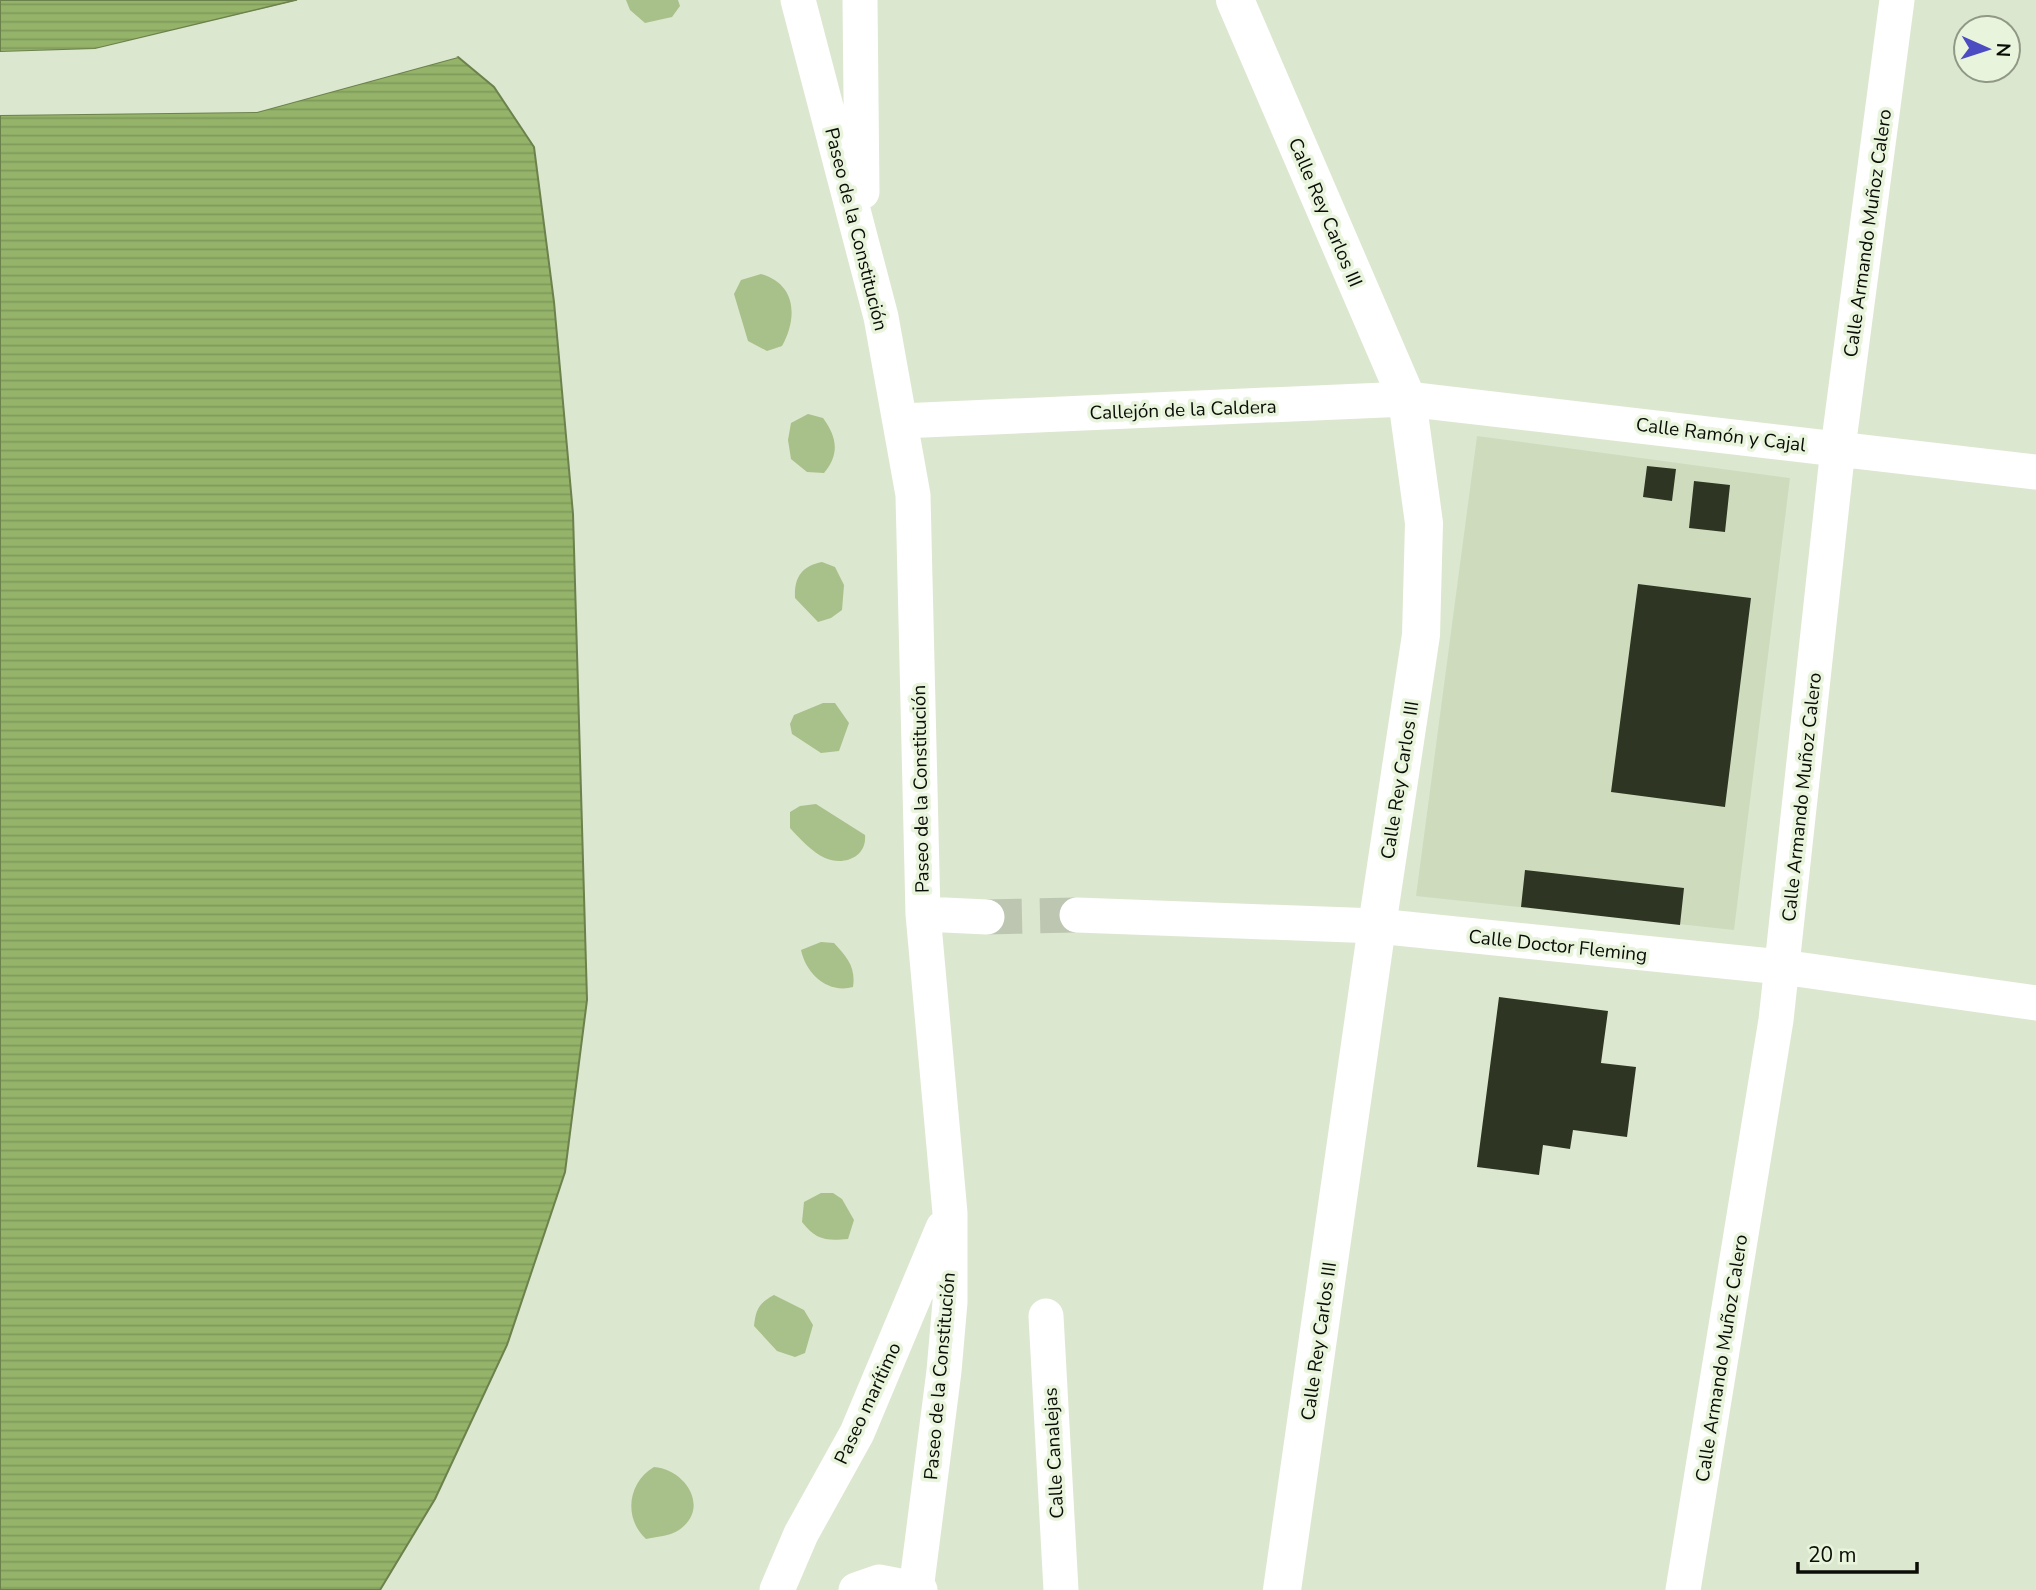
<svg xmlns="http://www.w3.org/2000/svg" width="2036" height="1590" font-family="'Nunito Sans',sans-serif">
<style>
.built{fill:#cedcbd}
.grass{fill:#a8c089}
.water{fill:url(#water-rules);stroke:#6b824c;stroke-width:2}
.pier{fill:#dce7cf}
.building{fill:#2e3623}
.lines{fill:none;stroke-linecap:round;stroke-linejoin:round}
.street-tunnel{stroke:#bcc6b1;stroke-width:35;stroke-dasharray:35 18;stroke-linecap:butt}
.street{stroke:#fff;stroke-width:35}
.secondary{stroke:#fff;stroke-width:38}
.labels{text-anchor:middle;stroke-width:7;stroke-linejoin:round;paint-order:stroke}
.street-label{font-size:19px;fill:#0a0d06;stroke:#e9f4dc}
</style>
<defs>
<pattern id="water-rules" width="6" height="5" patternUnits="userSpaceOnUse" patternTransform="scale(1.75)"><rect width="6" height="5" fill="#95b46a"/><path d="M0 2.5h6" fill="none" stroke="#7f9a5a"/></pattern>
</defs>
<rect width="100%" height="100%" fill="#dce7cf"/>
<path class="built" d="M 1477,436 L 1790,478 L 1734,930 L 1416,896 Z"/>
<path class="grass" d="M 626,0 L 678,0 L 680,6 L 672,17 L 645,23 L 630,10 Z
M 761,274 C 796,284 798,317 782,346 L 767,351 L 748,341 L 734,294 L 741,280 Z
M 808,414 L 823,418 C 837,437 840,454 824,473 L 807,472 L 791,459 L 788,440 L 791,423 Z
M 822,562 L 835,567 L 844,585 L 842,610 L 831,618 L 818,622 L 795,598 C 794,577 802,566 822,562 Z
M 823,703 L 835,703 L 849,723 L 839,751 L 821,753 L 792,734 L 790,724 L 794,715 Z
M 816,804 L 865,835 C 867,857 844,866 825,858 C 812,852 799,838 790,828 L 790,812 L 800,806 Z
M 821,942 L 834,943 C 847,957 856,967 853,987 C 828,994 806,974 801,950 Z
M 821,1193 L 833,1193 L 842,1199 L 854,1220 L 848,1239 C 826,1241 816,1240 802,1222 L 804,1202 Z
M 774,1295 L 804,1310 L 813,1325 L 805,1353 L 795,1357 L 777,1351 L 754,1326 C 756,1309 759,1303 774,1295 Z
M 654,1467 C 685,1469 711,1508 679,1530 C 670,1536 656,1537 646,1539 C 623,1518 628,1482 654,1467 Z"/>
<path class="water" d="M 0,0 L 297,0 L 95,49 L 0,52 Z
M 458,57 L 494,87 L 534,147 L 554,302 L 573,514 L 587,1000 L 565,1172 L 507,1345 L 435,1499 L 380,1590 L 0,1590 L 0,115 L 257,112 Z"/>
<path class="pier" d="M 300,0 L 298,3 L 95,52 L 0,56 L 0,52 L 95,49 Z
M 453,55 L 458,57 L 257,112 L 0,115 L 0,112 L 256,108 Z"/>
<path class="building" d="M 1647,466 L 1676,469 L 1672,501 L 1643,497 Z
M 1694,481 L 1730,485 L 1725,532 L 1689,528 Z
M 1638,584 L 1751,598 L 1725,807 L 1611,792 Z
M 1525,870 L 1684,888 L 1680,925 L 1521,907 Z
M 1499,997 L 1608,1011 L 1601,1063 L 1636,1067 L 1627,1137 L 1573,1130 L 1570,1149 L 1543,1145 L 1539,1175 L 1477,1167 Z"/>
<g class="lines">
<path class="street-tunnel" d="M 987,917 L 1077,915"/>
<path class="street" d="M 798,0 L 881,317 L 913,495 L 923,914 L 950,1213 L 950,1302 L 944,1371 L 916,1590
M 860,0 L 862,192
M 900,421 L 1407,399 L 2036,472
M 923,914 L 987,917
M 1077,915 L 1377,926 L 1782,967 L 2036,1003
M 1046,1316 L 1061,1590
M 777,1590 L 801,1534 L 857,1433 L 943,1228
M 856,1590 L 879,1582 L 920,1590
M 1683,1590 L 1776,1020 L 1838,448 L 1897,0"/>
<path class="secondary" d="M 1235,0 L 1407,399 L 1424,523 L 1421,635 L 1377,926 L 1282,1590"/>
</g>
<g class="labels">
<g class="street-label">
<text transform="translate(1326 212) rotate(67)" y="7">Calle Rey Carlos III</text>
<text transform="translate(857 229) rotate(76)" y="7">Paseo de la Constitución</text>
<text transform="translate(1867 233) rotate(-82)" y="7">Calle Armando Muñoz Calero</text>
<text transform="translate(1183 409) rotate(-2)" y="7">Callejón de la Caldera</text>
<text transform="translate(1721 434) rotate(7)" y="7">Calle Ramón y Cajal</text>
<text transform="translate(1399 780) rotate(-81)" y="7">Calle Rey Carlos III</text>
<text transform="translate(920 789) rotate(-91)" y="7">Paseo de la Constitución</text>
<text transform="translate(1801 797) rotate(-84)" y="7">Calle Armando Muñoz Calero</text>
<text transform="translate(1558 945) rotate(6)" y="7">Calle Doctor Fleming</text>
<text transform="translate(1318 1341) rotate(-82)" y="7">Calle Rey Carlos III</text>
<text transform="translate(1721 1358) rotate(-81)" y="7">Calle Armando Muñoz Calero</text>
<text transform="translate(939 1376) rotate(-85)" y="7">Paseo de la Constitución</text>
<text transform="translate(867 1403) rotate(-65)" y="7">Paseo marítimo</text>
<text transform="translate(1053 1453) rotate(-93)" y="7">Calle Canalejas</text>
</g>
</g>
<g transform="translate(1987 49) rotate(93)"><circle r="33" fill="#e9f4dc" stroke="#909886" stroke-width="2"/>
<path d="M0-5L12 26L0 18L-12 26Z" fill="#4c4cc2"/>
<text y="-10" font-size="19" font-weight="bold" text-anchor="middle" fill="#0a0d06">N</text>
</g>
<path d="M1798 1562v10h119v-10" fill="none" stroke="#0a0d06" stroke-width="3.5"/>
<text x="1808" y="1562" font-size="21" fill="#0a0d06" stroke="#e9f4dc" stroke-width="5" paint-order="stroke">20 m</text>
</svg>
